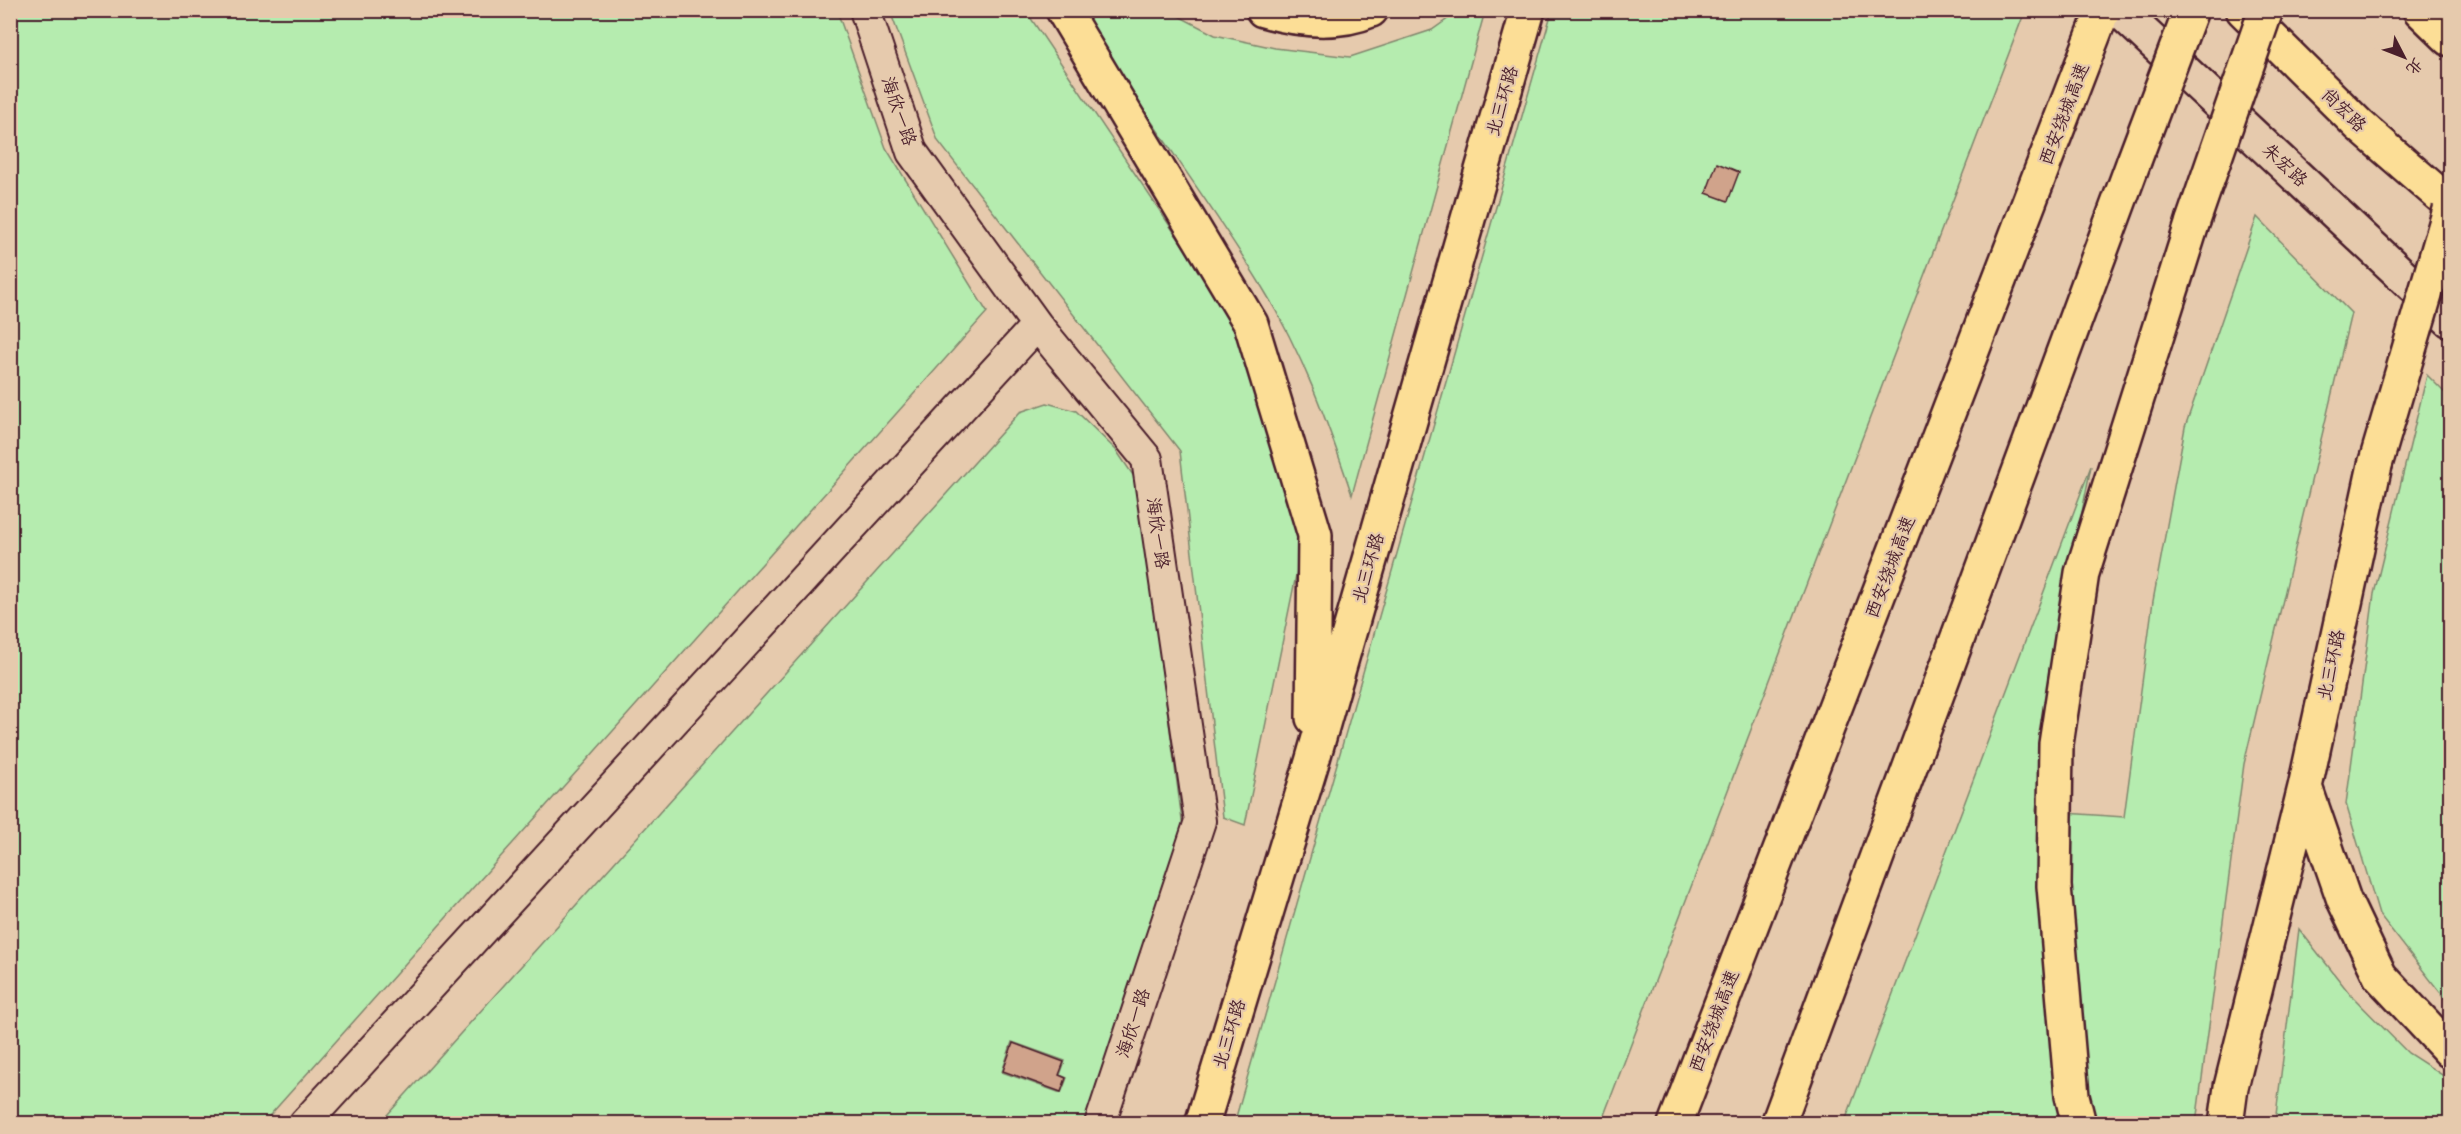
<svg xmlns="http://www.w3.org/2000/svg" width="2461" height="1134" font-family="Sriracha,'LXGW WenKai TC',sans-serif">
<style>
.green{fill:#b5ecaf;stroke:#80866d;stroke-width:1.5;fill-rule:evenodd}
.building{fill:#d0a38b;stroke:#4a1f2b;stroke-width:1.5}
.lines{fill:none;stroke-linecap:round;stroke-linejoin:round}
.street-casing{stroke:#4a1f2b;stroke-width:34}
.secondary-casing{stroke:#4a1f2b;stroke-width:38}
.primary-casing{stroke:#4a1f2b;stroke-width:38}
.highway-casing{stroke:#4a1f2b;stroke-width:38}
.street{stroke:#e6caad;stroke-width:30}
.secondary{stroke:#e6caad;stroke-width:33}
.primary{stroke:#fcde96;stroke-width:33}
.highway{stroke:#fcde96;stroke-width:33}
.highway-bridge-casing{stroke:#4a1f2b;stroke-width:38;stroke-linecap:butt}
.highway-bridge{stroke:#fcde96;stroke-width:33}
.labels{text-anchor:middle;stroke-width:4.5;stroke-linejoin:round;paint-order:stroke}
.street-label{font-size:18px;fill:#4a1f2b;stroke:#e6caad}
</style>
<rect width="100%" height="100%" fill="#e6caad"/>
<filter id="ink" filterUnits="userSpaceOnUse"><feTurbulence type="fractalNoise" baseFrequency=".0167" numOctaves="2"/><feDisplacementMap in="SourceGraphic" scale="12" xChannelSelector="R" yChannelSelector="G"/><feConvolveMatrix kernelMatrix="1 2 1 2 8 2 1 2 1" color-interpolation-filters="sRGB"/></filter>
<g filter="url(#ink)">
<path class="green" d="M 10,11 L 837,11 L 886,148 L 987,312 L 263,1123 L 11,1123 Z
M 890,11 L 1026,11 L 1245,338 L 1302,546 L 1245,825 L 1223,817 L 1180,451 L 938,141 Z
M 1080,11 L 1169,11 L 1215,35 L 1275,48 L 1350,57 L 1432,30 L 1459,11 L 1485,11 L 1352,495 C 1328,423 1302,352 1262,287 C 1205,193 1136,106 1080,11 Z
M 1552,11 L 2025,11 L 1601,1123 L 1234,1124 Z
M 2257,217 L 2351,313 L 2244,764 L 2196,1123 L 1844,1124 L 2091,466 L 2050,676 L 2036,811 L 2124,817 L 2153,601 L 2185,427 Z
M 2427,375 L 2450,398 L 2450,1002 L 2446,1000 L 2379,914 L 2346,804 L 2374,594 Z
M 1047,403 L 1076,411 L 1116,450 L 1137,481 L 1183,828 L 1089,1123 L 379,1124 L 1020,412 ZM 1012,1042 L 1065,1061 L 1060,1075 L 1067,1078 L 1061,1093 L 1002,1072 Z
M 2299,929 L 2350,994 L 2408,1053 L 2450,1080 L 2450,1123 L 2275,1123 Z"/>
<path class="building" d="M 1717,163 L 1739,172 L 1728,201 L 1706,193 Z
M 1013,1043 L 1064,1062 L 1059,1075 L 1066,1078 L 1061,1092 L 1003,1071 Z"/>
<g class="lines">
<g class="street-casing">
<path id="street" d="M 865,10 L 912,152 L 1037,325 L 1147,459 L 1200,821 L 1100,1124
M 304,1124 L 1037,325"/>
</g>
<g class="secondary-casing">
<path id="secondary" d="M 2119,10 L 2450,320"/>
</g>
<g class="primary-casing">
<path id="primary" d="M 2243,10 L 2359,125 L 2450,204"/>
</g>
<g class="highway-casing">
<path id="highway" d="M 1063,10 L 1251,324 L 1315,535 L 1313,718
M 1263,10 C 1298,20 1338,24 1371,10
M 2420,10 L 2450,39
M 2305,787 L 2344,900 L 2380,976 L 2450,1051
M 1202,1124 L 1312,762 L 1528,10
M 1675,1124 L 2103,10
M 1778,1124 L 2134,161
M 2079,1124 L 2072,1096 L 2054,886 L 2056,744 L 2082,573 L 2193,221
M 2226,1124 L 2231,1087 L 2305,787 L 2375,465"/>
</g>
<use href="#street" class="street"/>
<use href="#secondary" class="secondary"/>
<use href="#primary" class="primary"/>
<use href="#highway" class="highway"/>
<g class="highway-bridge-casing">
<path id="highway-bridge" d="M 2134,161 L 2191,10
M 2193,221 L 2266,10
M 2375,465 L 2450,210"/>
</g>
<use href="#highway-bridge" class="highway-bridge"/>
</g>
</g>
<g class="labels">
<g class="street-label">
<text transform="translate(1502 101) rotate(-74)" y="6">北三环路</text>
<text transform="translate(2344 110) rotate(44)" y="6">尚宏路</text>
<text transform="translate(899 111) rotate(71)" y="6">海欣一路</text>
<text transform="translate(2064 114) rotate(-69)" y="6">西安绕城高速</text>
<text transform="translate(2285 165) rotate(43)" y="6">朱宏路</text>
<text transform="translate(1158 533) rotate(82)" y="6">海欣一路</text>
<text transform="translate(1890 567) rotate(-69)" y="6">西安绕城高速</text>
<text transform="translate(1368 568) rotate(-74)" y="6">北三环路</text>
<text transform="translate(2331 665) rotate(-78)" y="6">北三环路</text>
<text transform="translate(1714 1021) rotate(-69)" y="6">西安绕城高速</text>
<text transform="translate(1133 1023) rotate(-72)" y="6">海欣一路</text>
<text transform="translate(1229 1034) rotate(-73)" y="6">北三环路</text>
</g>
</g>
<rect width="2461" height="1134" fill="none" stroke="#e6caad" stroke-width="36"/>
<rect x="18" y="18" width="2425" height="1098" fill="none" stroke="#4a1f2b" stroke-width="2" filter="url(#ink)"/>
<g transform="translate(2404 57) rotate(132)" stroke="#e6caad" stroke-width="4.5" paint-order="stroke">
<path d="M0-4.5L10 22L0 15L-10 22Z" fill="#4a1f2b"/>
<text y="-9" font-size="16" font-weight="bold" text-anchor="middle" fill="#4a1f2b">北</text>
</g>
</svg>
